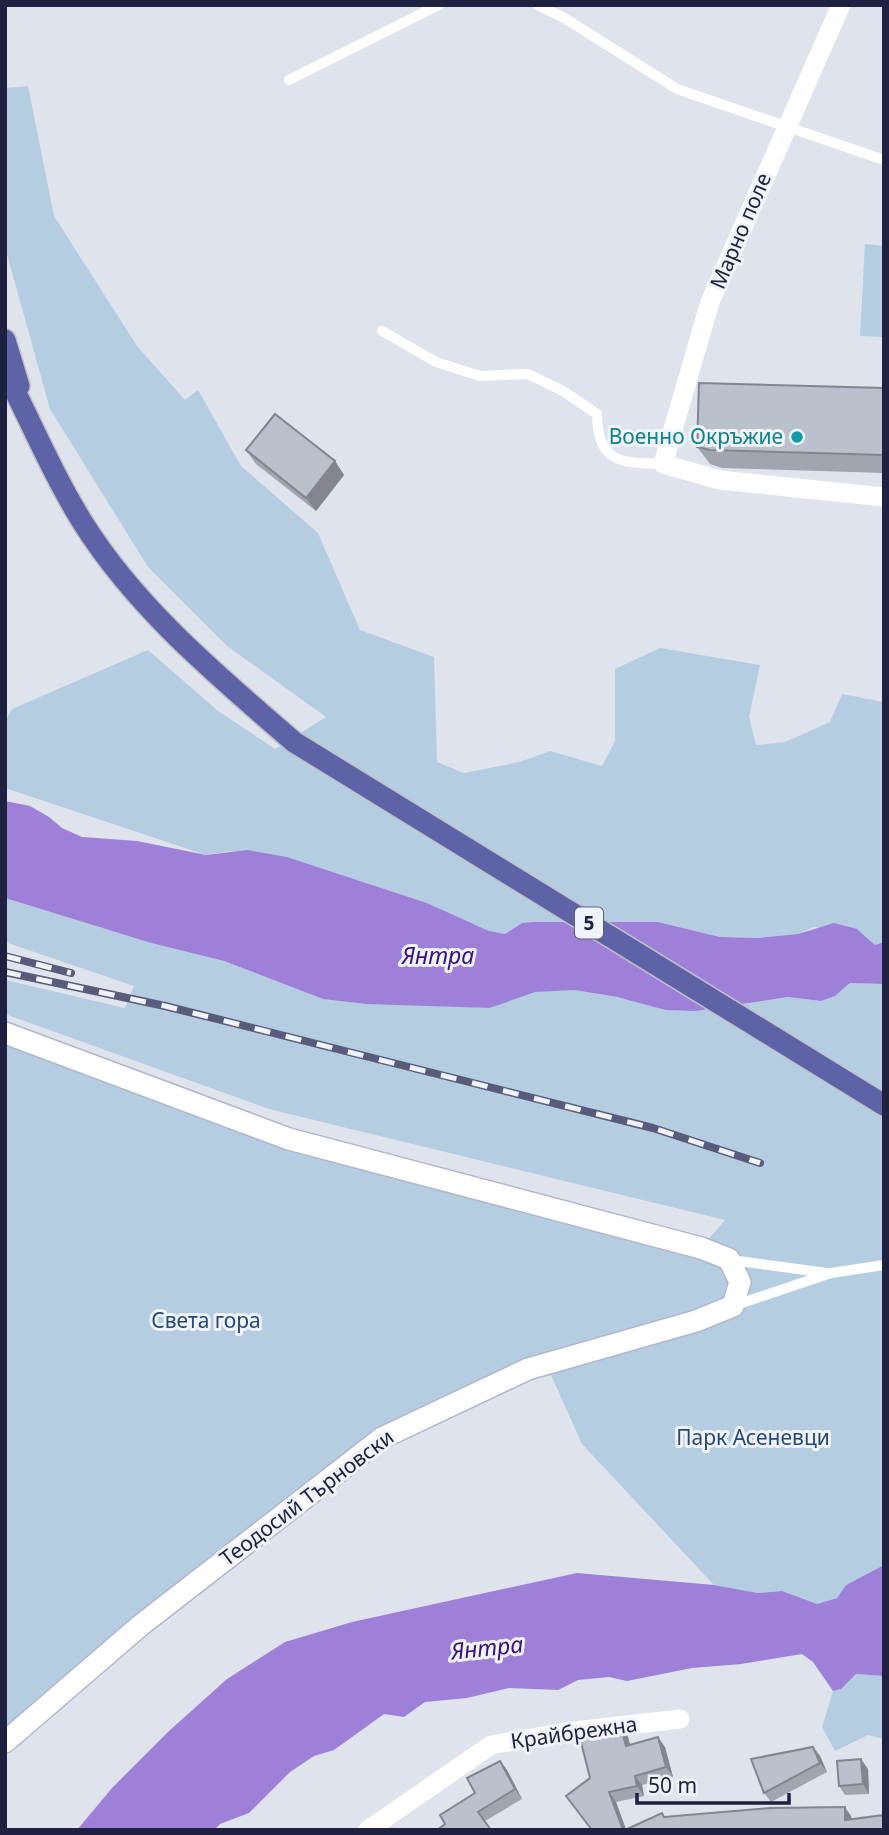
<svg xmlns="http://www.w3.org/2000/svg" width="889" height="1835" font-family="'Noto Sans',sans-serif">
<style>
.green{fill:#b5cde0}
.water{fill:#9e80d9}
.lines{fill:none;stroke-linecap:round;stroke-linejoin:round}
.secondary-casing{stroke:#b1b6cd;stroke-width:24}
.primary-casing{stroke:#c0c1c9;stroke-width:24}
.lane{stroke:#fff;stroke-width:10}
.street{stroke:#fff;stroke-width:19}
.secondary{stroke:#fff;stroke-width:21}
.primary{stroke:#5e63a7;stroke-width:21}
.rail-casing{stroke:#585b7a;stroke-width:8}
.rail{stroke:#f0f3f9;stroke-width:5;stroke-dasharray:16;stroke-linecap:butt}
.wall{fill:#a1a5b0}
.shaded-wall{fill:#838690}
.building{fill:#bbc0cd;stroke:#838690;stroke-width:2}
.culture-dot{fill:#0f9aa8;stroke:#f0f3f9;stroke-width:2.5}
.labels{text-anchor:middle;stroke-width:6;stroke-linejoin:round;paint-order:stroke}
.shield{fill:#f0f3f9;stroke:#5d6077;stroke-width:2}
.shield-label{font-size:19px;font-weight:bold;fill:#1e213f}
.street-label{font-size:21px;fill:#1e213f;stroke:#f0f3f9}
.culture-label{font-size:21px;fill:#0d838f;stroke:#f0f3f9;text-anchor:end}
.park-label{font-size:21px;fill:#24487a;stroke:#f0f3f9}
.water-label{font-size:23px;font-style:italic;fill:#391181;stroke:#f0f3f9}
</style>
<rect width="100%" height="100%" fill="#dfe3ec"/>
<path class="green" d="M 28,86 L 54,216 L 137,346 L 185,400 L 198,390 L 241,466 L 318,533 L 360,630 L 434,657 L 437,762 L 464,773 L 520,762 L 550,751 L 602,766 L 615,741 L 615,669 L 660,648 L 760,665 L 749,717 L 756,745 L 785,742 L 830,722 L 842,694 L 884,702 L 884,942 L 875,945 L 857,929 L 814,927 L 798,934 L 758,938 L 720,937 L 658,922 L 533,922 L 522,923 L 505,934 L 489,931 L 427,903 L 287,857 L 231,851 L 206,855 L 5,788 L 5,722 L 12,709 L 148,650 L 218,711 L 275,749 L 326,717 L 227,646 L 148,567 L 50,409 L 5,247 L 5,88 Z
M 865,244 L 884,246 L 884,337 L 860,336 Z
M 5,898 L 151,943 L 224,961 L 323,999 L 490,1008 L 535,991 L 574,990 L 696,1011 L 788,997 L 821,1001 L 835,996 L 850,983 L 884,984 L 884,1565 L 846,1585 L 837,1598 L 817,1604 L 782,1591 L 758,1593 L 714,1585 L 582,1444 L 546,1364 L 382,1438 L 5,1742 L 5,1033 L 289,1139 L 701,1248 L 725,1220 L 269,1109 L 5,1014 L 5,980 L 125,1008 L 134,986 L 5,942 Z
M 856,1674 L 884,1676 L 884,1739 L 868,1735 L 835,1751 L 822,1727 L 833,1691 L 841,1689 Z"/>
<path class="water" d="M 5,801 L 30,806 L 49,817 L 62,828 L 82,837 L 137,841 L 206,855 L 247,850 L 287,857 L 427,903 L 489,931 L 505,934 L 522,923 L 533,922 L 658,922 L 720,937 L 758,938 L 798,934 L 834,923 L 857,929 L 875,945 L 884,942 L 884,984 L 850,983 L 835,996 L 821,1001 L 788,997 L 696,1011 L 666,1010 L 617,997 L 574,990 L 535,992 L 490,1008 L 366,1004 L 323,999 L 224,961 L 151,943 L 5,898 Z
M 884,1565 L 884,1676 L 856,1674 L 841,1689 L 833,1691 L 813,1662 L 802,1654 L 741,1664 L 692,1668 L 627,1681 L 609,1677 L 578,1680 L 558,1690 L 509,1688 L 467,1698 L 425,1702 L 404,1717 L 384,1714 L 334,1750 L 314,1756 L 290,1772 L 249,1813 L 220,1824 L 214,1830 L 77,1830 L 112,1788 L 169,1731 L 227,1679 L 285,1642 L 352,1622 L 577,1573 L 714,1585 L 758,1593 L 782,1591 L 817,1604 L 837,1598 L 846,1585 Z"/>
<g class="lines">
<g class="secondary-casing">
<path id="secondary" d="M 5,1033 L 289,1139 L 701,1248 L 729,1259 L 740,1282 L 733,1306 L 696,1321 L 528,1369 L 382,1438 L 141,1625 L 5,1742"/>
</g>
<g class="primary-casing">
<path id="primary" d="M 5,340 L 19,386
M 5,371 C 31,422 53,475 83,523 C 137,609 218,676 294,742 L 884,1105"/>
</g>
<path class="lane" d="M 538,5 L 566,19 L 677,89 L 884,160
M 289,80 L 439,5
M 382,331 L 436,362 L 480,376 L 528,374 L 563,391 L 597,414 C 598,463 620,463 663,464
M 731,1260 L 827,1273
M 733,1306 L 831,1273 L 884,1265"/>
<path class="street" d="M 841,5 L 710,302 L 663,464 L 720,480 L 884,497
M 368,1830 L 491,1745 L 566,1732 L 680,1719"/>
<use href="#secondary" class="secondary"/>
<use href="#primary" class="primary"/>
<g class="rail-casing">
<path id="rail" d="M 5,956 L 71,973
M 5,972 L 165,1006 L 653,1128 L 760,1163"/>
</g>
<use href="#rail" class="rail"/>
</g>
<path class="wall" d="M 884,388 L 884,473 L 722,468 L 710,464 L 697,447 Z
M 246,450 L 335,461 L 344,475 L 316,511 L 256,464 Z
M 621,1728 L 628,1737 L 630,1745 L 665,1747 L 673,1777 L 642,1785 L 644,1796 L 616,1802 L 626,1829 L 662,1813 L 665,1817 L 851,1816 L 852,1819 L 884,1830 L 591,1830 L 590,1778 Z
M 813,1747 L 820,1756 L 827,1772 L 771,1802 L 764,1793 Z
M 500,1761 L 507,1770 L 522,1799 L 485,1821 L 445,1824 L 475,1793 Z
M 868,1769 L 869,1794 L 845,1795 L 839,1786 Z"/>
<path class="shaded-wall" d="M 335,461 L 344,475 L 316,511 L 306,498 Z
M 621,1728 L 628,1737 L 633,1755 L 626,1746 Z
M 658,1737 L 665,1747 L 673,1777 L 666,1767 Z
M 813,1747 L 820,1756 L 827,1772 L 820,1763 Z
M 861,1759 L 868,1769 L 869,1794 L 863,1784 Z
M 500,1761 L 507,1770 L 522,1799 L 515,1789 Z
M 635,1776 L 642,1785 L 644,1796 L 637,1786 Z
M 609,1792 L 616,1802 L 626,1830 L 623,1830 Z
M 845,1807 L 851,1816 L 852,1829 L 845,1820 Z"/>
<path class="building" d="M 699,383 L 884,388 L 884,455 L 710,450 L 697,447 Z
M 275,414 L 335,461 L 306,498 L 246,450 Z
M 621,1728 L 626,1746 L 658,1737 L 666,1767 L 635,1776 L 637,1786 L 609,1792 L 623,1830 L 592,1830 L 566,1796 L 590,1778 L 579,1734 Z
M 813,1747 L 820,1763 L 764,1793 L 751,1759 Z
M 861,1759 L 863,1784 L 839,1786 L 837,1761 Z
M 500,1761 L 515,1789 L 478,1812 L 491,1830 L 437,1830 L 445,1824 L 440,1815 L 475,1793 L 467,1778 Z
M 845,1807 L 845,1820 L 884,1815 L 884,1830 L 625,1830 L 662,1813 L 664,1817 L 770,1808 Z"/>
<circle class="culture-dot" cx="797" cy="437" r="7"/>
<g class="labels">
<rect class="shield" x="575" y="907.5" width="28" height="31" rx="5"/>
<g class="shield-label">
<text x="589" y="930">5</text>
</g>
<g class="street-label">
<text transform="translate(741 231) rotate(-67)" y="7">Марно поле</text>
<text transform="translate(307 1498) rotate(-37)" y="7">Теодосий Търновски</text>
<text transform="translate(574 1733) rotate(-8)" y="7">Крайбрежна</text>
</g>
<g class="culture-label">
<text x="783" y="444">Военно Окръжие</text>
</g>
<g class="park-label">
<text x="206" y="1328">Света гора</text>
<text x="753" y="1445">Парк Асеневци</text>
</g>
<g class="water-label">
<text x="438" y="964">Янтра</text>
<text transform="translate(487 1648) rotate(-6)" y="8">Янтра</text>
</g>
</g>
<rect width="889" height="1835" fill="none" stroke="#1e213f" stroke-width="14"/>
<path d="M637 1793v10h152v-10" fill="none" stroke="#1e213f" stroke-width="3.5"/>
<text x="648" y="1793" font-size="21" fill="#1e213f" stroke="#f0f3f9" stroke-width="5" paint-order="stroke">50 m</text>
</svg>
